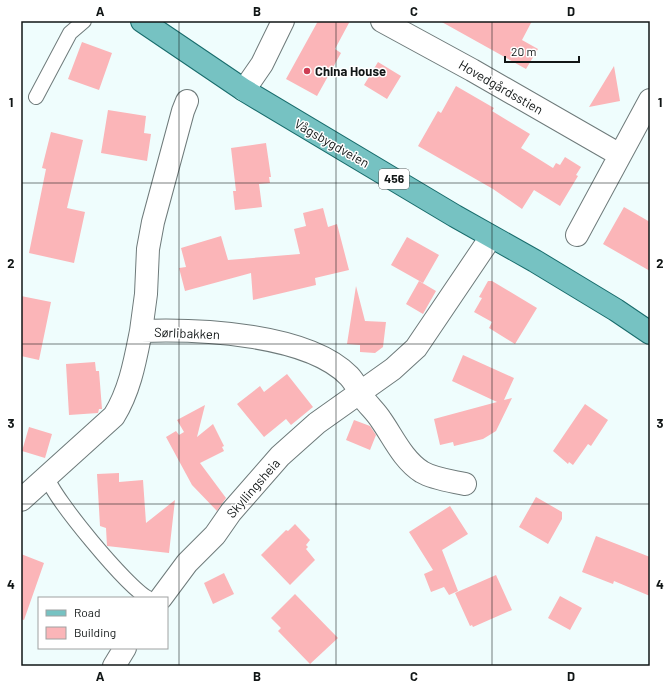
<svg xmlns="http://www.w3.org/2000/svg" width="671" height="687" font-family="Barlow,sans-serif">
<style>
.building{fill:#fbb5b8}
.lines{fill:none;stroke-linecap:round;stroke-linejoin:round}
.lane-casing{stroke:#6e7a7a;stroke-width:16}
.street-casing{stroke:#6e7a7a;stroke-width:24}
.primary-casing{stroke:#186c6c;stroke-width:24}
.lane{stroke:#fff;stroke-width:14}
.street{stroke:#fff;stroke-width:22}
.primary{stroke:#76c2c2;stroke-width:22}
.grid{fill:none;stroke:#111616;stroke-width:1;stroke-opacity:0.55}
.poi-dot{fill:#ce3d53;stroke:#fff;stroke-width:1.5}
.labels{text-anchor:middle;stroke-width:3;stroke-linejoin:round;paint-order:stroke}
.shield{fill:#fff;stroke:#585c5c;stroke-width:1}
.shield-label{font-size:12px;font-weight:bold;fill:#111616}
.poi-label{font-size:13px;font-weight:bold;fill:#111616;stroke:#fff;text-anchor:start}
.street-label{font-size:13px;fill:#111616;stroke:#fff}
.neatline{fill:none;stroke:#111616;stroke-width:1.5}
.grid-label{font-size:13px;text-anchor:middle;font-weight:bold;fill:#111616}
</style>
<rect width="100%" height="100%" fill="#effdfd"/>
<path class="building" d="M 318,21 L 350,21 L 335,49 L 341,53 L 317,96 L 286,79 Z
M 440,21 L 532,21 L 522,40 L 538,49 L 526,69 Z
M 82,42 L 112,53 L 99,90 L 68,79 Z
M 378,62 L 401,76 L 387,99 L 364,85 Z
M 614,66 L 620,101 L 589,107 Z
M 456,86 L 494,108 L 492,111 L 530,134 L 521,148 L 553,168 L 556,163 L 560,165 L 565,157 L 581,167 L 576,175 L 578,176 L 560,206 L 534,190 L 522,209 L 493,189 L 418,146 L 438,111 L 441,113 Z
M 108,110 L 146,116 L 144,133 L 151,134 L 147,161 L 101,153 Z
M 51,132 L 83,140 L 67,208 L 85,212 L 74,263 L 29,253 L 46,169 L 42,168 Z
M 266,143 L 271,177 L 269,177 L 270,183 L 259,184 L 262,207 L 235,210 L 233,191 L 236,191 L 231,148 Z
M 624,207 L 650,222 L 650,271 L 603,244 Z
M 323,208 L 328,227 L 337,224 L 349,270 L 315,278 L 316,285 L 253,300 L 251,273 L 185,291 L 179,268 L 186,267 L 181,248 L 221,236 L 228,260 L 300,254 L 294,229 L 306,226 L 303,213 Z
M 407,237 L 439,255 L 423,283 L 391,265 Z
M 419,281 L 436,291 L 423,314 L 406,304 Z
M 488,281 L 492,281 L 537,308 L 515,344 L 489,328 L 492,322 L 474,312 L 482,298 L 479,297 Z
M 356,286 L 365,321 L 386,322 L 383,347 L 375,353 L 360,352 L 360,345 L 347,344 Z
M 21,296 L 51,302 L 39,360 L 21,356 Z
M 463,355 L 514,378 L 504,400 L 512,398 L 496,431 L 483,439 L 454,446 L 453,442 L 440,445 L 434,419 L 497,402 L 452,381 Z
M 95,362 L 96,371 L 99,371 L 102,409 L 99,409 L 98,413 L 69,415 L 66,364 Z
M 287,374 L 313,407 L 291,425 L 286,419 L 264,437 L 237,404 L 260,386 L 264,392 Z
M 585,404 L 608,420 L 591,446 L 588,444 L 573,465 L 569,462 L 568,464 L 553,451 Z
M 205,405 L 197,437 L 213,424 L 224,446 L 222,447 L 224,451 L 200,463 L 226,498 L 217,511 L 192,485 L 166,437 L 176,431 L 179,435 L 184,432 L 177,420 Z
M 354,420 L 370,426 L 376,435 L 370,450 L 346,440 Z
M 29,427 L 52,434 L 45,458 L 22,451 Z
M 119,473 L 119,482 L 143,480 L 146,523 L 175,500 L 169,553 L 107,546 L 106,528 L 100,526 L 97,474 Z
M 536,497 L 562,512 L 562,519 L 548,544 L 519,527 Z
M 450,506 L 468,534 L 442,550 L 458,591 L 449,595 L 444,587 L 431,592 L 424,574 L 433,570 L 409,532 Z
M 295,524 L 310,540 L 306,545 L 308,547 L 306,549 L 315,560 L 290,585 L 261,555 L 286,530 L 288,531 Z
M 596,536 L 650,557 L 650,596 L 614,581 L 613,584 L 582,572 Z
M 21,554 L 44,563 L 24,620 L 21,619 Z
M 224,573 L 234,594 L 213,604 L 204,583 Z
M 496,575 L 512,610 L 473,627 L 472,625 L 470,626 L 455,593 Z
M 295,594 L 338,638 L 310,664 L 278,631 L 281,628 L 271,618 Z
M 560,596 L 582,608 L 570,630 L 548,618 Z"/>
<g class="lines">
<g class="lane-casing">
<path id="lane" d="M 36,97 L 70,33 L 84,21
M 47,477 C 54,499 127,587 148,598"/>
</g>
<g class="street-casing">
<path id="street" d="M 382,21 L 472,70 L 620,155
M 244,90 L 262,64 L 283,21
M 577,235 L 650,100
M 141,331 L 146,294 L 148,249 L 153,222 L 183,111 L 187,101
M 21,500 L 114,416 C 130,390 135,361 141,331 C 197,329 307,333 349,376 C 355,382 359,392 364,399 C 369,406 376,412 381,420 C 393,437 403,460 422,472 C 434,479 451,481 465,484
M 161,598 L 187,563 L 215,535 L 231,512 L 280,456 L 317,423 L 393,369 L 416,348 L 491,237
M 114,666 L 125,648"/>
</g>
<g class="primary-casing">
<path id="primary" d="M 142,21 L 244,90 L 455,216 L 535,261 L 616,310 L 650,333"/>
</g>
<use href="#lane" class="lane"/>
<use href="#street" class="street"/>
<use href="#primary" class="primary"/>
</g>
<path class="grid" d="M 179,21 L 179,666M 336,21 L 336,666M 492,21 L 492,666M 21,183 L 650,183M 21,344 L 650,344M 21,504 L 650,504"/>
<circle class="poi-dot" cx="307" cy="71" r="4"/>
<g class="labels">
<rect class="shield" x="379" y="169" width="30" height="20" rx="3"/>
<g class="shield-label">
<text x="394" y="183">456</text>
</g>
<g class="poi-label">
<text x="315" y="76">China House</text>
</g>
<g class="street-label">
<text transform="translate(501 87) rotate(30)" y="5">Hovedgårdsstien</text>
<text transform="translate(332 143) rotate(30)" y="5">Vågsbygdveien</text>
<text transform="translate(187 333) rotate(2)" y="5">Sørlibakken</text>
<text transform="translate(253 488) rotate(-49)" y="5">Skyllingsheia</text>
</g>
</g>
<rect width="671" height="687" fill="none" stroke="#ffffff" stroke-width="44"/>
<rect x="38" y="597" width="130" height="52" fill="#ffffff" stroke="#a0a2a2"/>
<rect x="46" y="610" width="20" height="6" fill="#76c2c2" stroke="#a0a2a2"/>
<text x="74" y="617" font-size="12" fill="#111616">Road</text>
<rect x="46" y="627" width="20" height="12" fill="#fbb5b8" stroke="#a0a2a2"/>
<text x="74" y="637" font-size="12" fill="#111616">Building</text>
<path d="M505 56v6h74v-6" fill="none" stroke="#111616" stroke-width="2"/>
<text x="511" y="56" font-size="12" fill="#111616" stroke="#ffffff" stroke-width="3" paint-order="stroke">20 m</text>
<rect x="22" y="22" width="627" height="643" class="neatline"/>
<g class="grid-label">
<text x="100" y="16">A</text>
<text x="257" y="16">B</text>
<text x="414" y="16">C</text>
<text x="571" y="16">D</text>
<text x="11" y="107">1</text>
<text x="660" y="107">1</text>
<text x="11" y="268">2</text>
<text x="660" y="268">2</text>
<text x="11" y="428">3</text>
<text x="660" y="428">3</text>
<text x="11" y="589">4</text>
<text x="660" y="589">4</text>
<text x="100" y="681">A</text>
<text x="257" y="681">B</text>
<text x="414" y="681">C</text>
<text x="571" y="681">D</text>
</g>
</svg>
